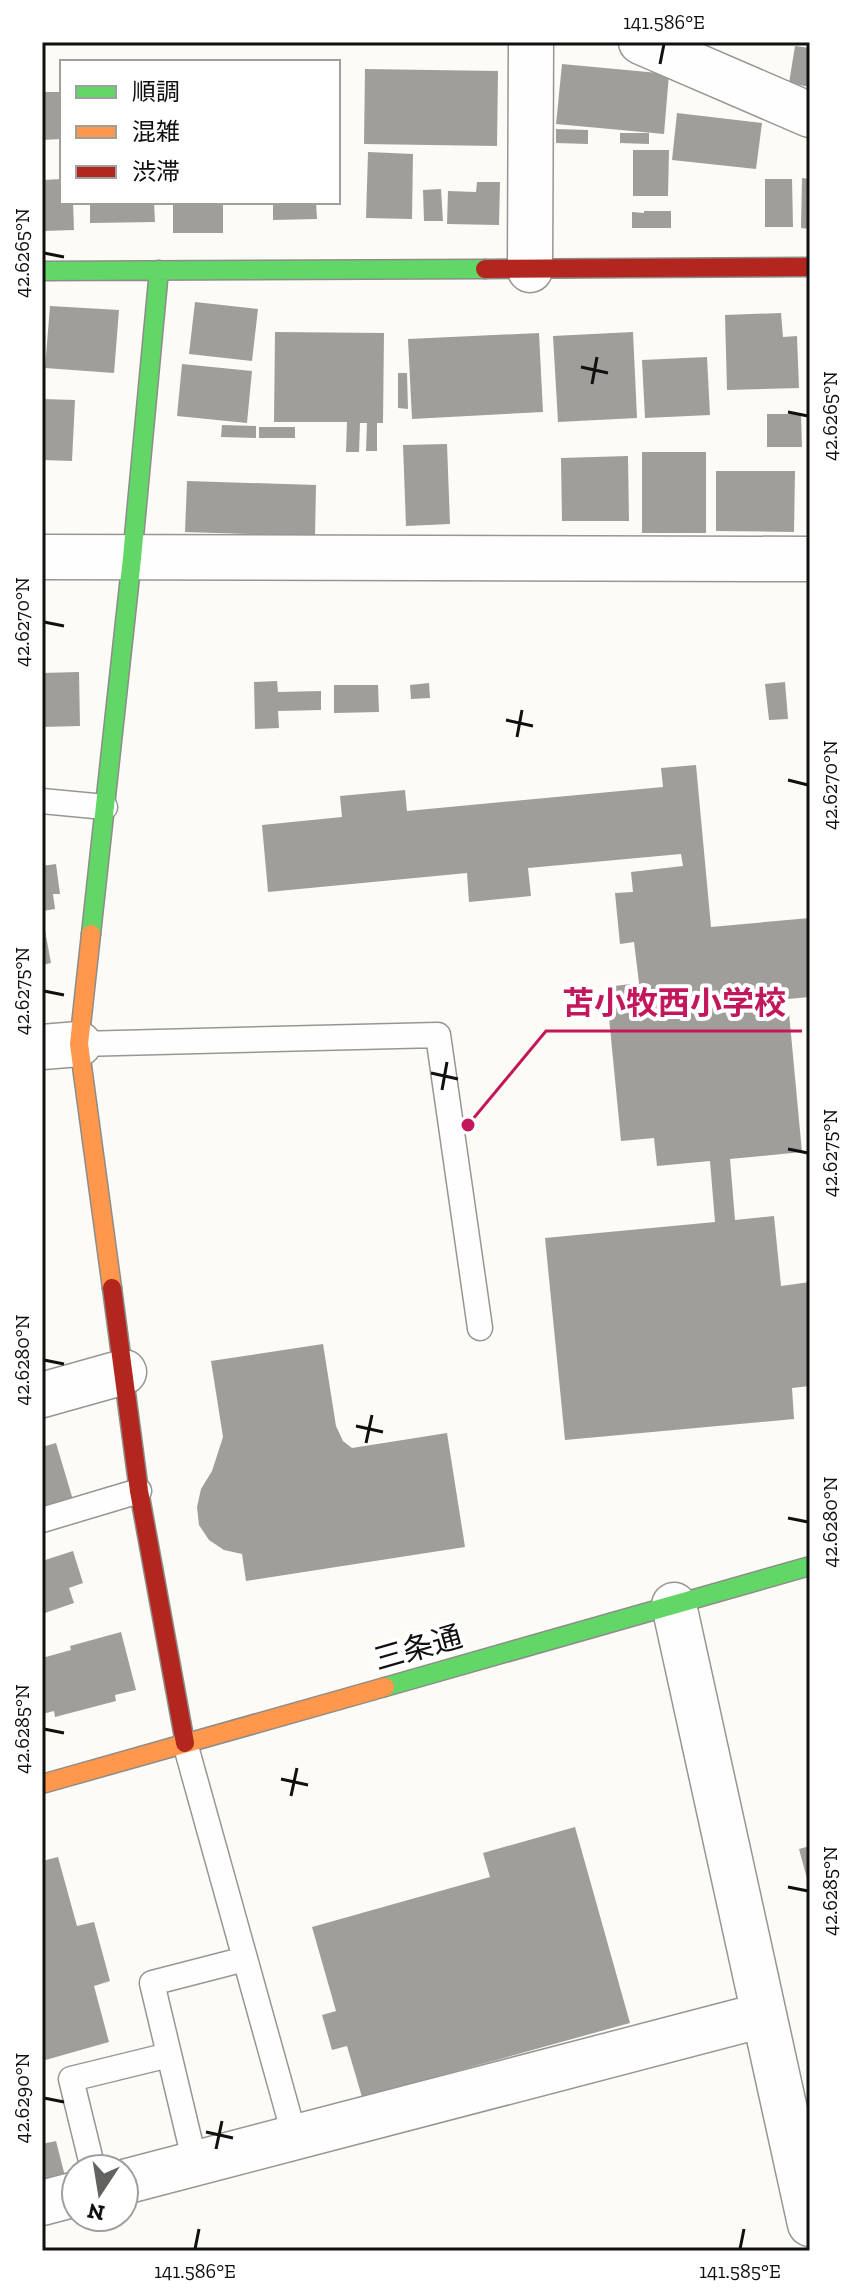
<svg xmlns="http://www.w3.org/2000/svg" width="852" height="2293" font-family="'Zilla Slab','Noto Sans JP',serif">
<style>
.building{fill:#a09e9a}
.lines{fill:none;stroke-linecap:round;stroke-linejoin:round}
.lane-casing{stroke:#969693;stroke-width:27}
.street-casing{stroke:#969693;stroke-width:47}
.fast-casing{stroke:#8d8c8a;stroke-width:21}
.slow-casing{stroke:#8d8c8a;stroke-width:21}
.jam-casing{stroke:#8d8c8a;stroke-width:21}
.lane{stroke:#fffefe;stroke-width:24}
.street{stroke:#fffefe;stroke-width:44}
.fast{stroke:#63d668;stroke-width:18}
.slow{stroke:#ff974d;stroke-width:18}
.jam{stroke:#b3261e;stroke-width:18}
.ticks{fill:none;stroke:#101010;stroke-width:3}
.labels{text-anchor:middle;stroke-width:8;stroke-linejoin:round;paint-order:stroke}
.street-label{font-size:30px;fill:#101010;stroke:#fff}
.leader{fill:none;stroke:#c2185b;stroke-width:3}
.callout-dot{fill:#c2185b;stroke:#fff;stroke-width:3}
.callout-label{font-size:32px;text-anchor:middle;font-weight:bold;fill:#c2185b;stroke:#fff;stroke-width:8;stroke-linejoin:round;paint-order:stroke}
.neatline{fill:none;stroke:#101010;stroke-width:3}
.ticks-label{font-size:20px;text-anchor:middle;fill:#101010}
</style>
<rect width="100%" height="100%" fill="#fcfbf5"/>
<path class="building" d="M 795,46 L 810,48 L 810,87 L 789,83 Z
M 562,64 L 669,74 L 664,134 L 556,124 Z
M 365,69 L 498,71 L 497,146 L 364,144 Z
M 42,92 L 62,92 L 62,139 L 42,140 Z
M 677,113 L 762,123 L 756,169 L 672,160 Z
M 556,129 L 588,130 L 588,144 L 556,143 Z
M 620,133 L 649,133 L 649,144 L 620,143 Z
M 633,150 L 669,150 L 668,196 L 633,196 Z
M 368,152 L 413,154 L 412,219 L 366,218 Z
M 802,178 L 810,179 L 810,229 L 801,228 Z
M 62,179 L 62,202 L 73,202 L 74,230 L 44,231 L 42,180 Z
M 765,179 L 792,179 L 793,227 L 765,227 Z
M 477,182 L 500,182 L 499,225 L 447,224 L 448,191 L 476,192 Z
M 441,189 L 443,221 L 424,221 L 423,190 Z
M 90,202 L 154,202 L 155,222 L 90,223 Z
M 173,202 L 223,202 L 223,233 L 173,233 Z
M 273,202 L 316,202 L 317,219 L 273,220 Z
M 644,211 L 671,211 L 671,228 L 632,228 L 632,212 L 644,213 Z
M 195,302 L 258,309 L 252,361 L 189,354 Z
M 50,306 L 119,310 L 114,373 L 45,368 Z
M 781,313 L 783,337 L 797,336 L 799,388 L 727,390 L 725,315 Z
M 275,332 L 384,333 L 383,423 L 377,423 L 377,451 L 366,451 L 367,423 L 360,423 L 359,452 L 346,452 L 347,422 L 274,422 Z
M 633,332 L 637,418 L 558,422 L 553,336 Z
M 539,333 L 543,412 L 412,419 L 408,339 Z
M 707,357 L 710,415 L 645,418 L 642,360 Z
M 182,364 L 252,371 L 247,423 L 177,416 Z
M 398,373 L 407,373 L 408,409 L 398,408 Z
M 42,399 L 75,400 L 72,461 L 42,460 Z
M 767,414 L 801,414 L 802,447 L 767,447 Z
M 222,425 L 256,426 L 256,438 L 221,437 Z
M 259,427 L 295,427 L 295,438 L 259,438 Z
M 447,444 L 450,524 L 406,526 L 403,445 Z
M 642,452 L 706,452 L 706,533 L 642,533 Z
M 628,456 L 629,521 L 562,521 L 561,458 Z
M 716,471 L 795,471 L 794,532 L 716,531 Z
M 187,481 L 316,485 L 315,536 L 185,532 Z
M 79,672 L 80,726 L 42,727 L 42,673 Z
M 277,681 L 278,692 L 321,691 L 321,710 L 278,711 L 279,728 L 255,729 L 254,682 Z
M 785,682 L 788,719 L 769,720 L 765,684 Z
M 429,683 L 430,698 L 411,699 L 410,685 Z
M 334,685 L 378,685 L 379,712 L 334,713 Z
M 696,765 L 711,927 L 810,918 L 810,997 L 766,1001 L 767,1015 L 789,1013 L 802,1152 L 730,1159 L 735,1220 L 774,1216 L 781,1286 L 810,1282 L 810,1386 L 792,1388 L 794,1419 L 565,1440 L 545,1238 L 715,1222 L 710,1161 L 657,1166 L 654,1138 L 621,1141 L 606,987 L 639,983 L 634,942 L 620,944 L 615,893 L 633,892 L 631,872 L 683,866 L 681,854 L 528,868 L 531,896 L 469,902 L 467,873 L 268,892 L 262,825 L 342,817 L 340,796 L 405,790 L 407,811 L 663,787 L 661,768 Z
M 56,864 L 60,894 L 53,894 L 55,909 L 42,911 L 42,866 Z
M 42,914 L 51,963 L 42,965 Z
M 323,1344 L 336,1426 L 343,1441 L 352,1448 L 447,1433 L 465,1547 L 246,1581 L 242,1554 L 224,1550 L 209,1540 L 199,1525 L 197,1507 L 201,1489 L 212,1471 L 223,1437 L 211,1361 Z
M 56,1443 L 73,1500 L 42,1509 L 42,1447 Z
M 73,1551 L 83,1583 L 69,1588 L 74,1603 L 42,1614 L 42,1561 Z
M 121,1632 L 136,1690 L 115,1695 L 116,1701 L 55,1717 L 54,1711 L 42,1714 L 42,1658 L 71,1650 L 70,1646 Z
M 575,1827 L 630,2023 L 362,2097 L 347,2046 L 332,2050 L 322,2015 L 336,2011 L 312,1927 L 490,1877 L 483,1853 Z
M 810,1846 L 810,1886 L 809,1886 L 799,1849 Z
M 58,1857 L 77,1926 L 94,1922 L 110,1981 L 94,1986 L 109,2042 L 42,2061 L 42,1861 Z
M 56,2141 L 66,2180 L 42,2186 L 42,2144 Z"/>
<g class="lines">
<g class="lane-casing">
<path id="lane" d="M 42,801 L 105,807
M 79,1044 L 438,1035 L 480,1328
M 42,1520 L 139,1491
M 185,1743 L 295,2138
M 195,2163 L 152,1983 L 245,1959
M 93,2169 L 71,2079 L 169,2055"/>
</g>
<g class="street-casing">
<path id="street" d="M 641,42 L 810,115
M 530,270 L 531,42
M 42,557 L 810,559
M 42,1047 L 79,1044
M 42,1395 L 124,1372
M 674,1605 L 810,2224
M 124,2182 L 763,2015
M 42,2203 L 76,2194"/>
</g>
<g class="fast-casing">
<path id="fast" d="M 42,271 L 485,269
M 91,934 L 132,558 L 159,270
M 385,1687 L 810,1566"/>
</g>
<g class="slow-casing">
<path id="slow" d="M 91,934 L 79,1044 L 112,1288
M 42,1784 L 385,1687"/>
</g>
<g class="jam-casing">
<path id="jam" d="M 485,269 L 810,267
M 112,1288 L 139,1491 L 185,1743"/>
</g>
<use href="#lane" class="lane"/>
<use href="#street" class="street"/>
<use href="#fast" class="fast"/>
<use href="#slow" class="slow"/>
<use href="#jam" class="jam"/>
</g>
<path class="ticks" d="M 660,64 L 664,44M 44,253 L 64,257M 581,367 L 608,373M 592,384 L 597,357M 788,412 L 808,416M 44,622 L 64,626M 506,720 L 533,726M 517,737 L 522,710M 788,780 L 808,785M 44,991 L 64,995M 431,1073 L 458,1079M 442,1090 L 447,1062M 788,1149 L 808,1153M 44,1360 L 64,1364M 356,1426 L 383,1432M 366,1443 L 372,1415M 788,1518 L 808,1522M 44,1729 L 64,1733M 281,1779 L 308,1785M 291,1796 L 297,1768M 788,1887 L 808,1891M 44,2098 L 64,2102M 206,2132 L 233,2138M 216,2149 L 222,2121M 195,2249 L 199,2229M 740,2249 L 744,2229"/>
<g class="labels">
<g class="street-label">
<text transform="translate(418 1648) rotate(-16)" y="10">三条通</text>
</g>
</g>
<path class="leader" d="M468 1125L546 1031H802"/>
<circle class="callout-dot" cx="468" cy="1125" r="8"/>
<g class="callout-label">
<text x="674" y="1014">苫小牧西小学校</text>
</g>
<rect width="852" height="2293" fill="none" stroke="#ffffff" stroke-width="88"/>
<rect x="60" y="60" width="280" height="144" fill="#ffffff" stroke="#9f9f9f" stroke-width="2"/>
<rect x="76" y="86" width="40" height="12" fill="#63d668" stroke="#9f9f9f" stroke-width="2"/>
<text x="132" y="100" font-size="24" fill="#101010">順調</text>
<rect x="76" y="126" width="40" height="12" fill="#ff974d" stroke="#9f9f9f" stroke-width="2"/>
<text x="132" y="140" font-size="24" fill="#101010">混雑</text>
<rect x="76" y="166" width="40" height="12" fill="#b3261e" stroke="#9f9f9f" stroke-width="2"/>
<text x="132" y="180" font-size="24" fill="#101010">渋滞</text>
<g transform="translate(100 2193) rotate(192)"><circle r="38" fill="#ffffff" stroke="#9f9f9f" stroke-width="2"/>
<path d="M0-6L14 30L0 20L-14 30Z" fill="#636260"/>
<text y="-12" font-size="22" font-weight="bold" text-anchor="middle" fill="#101010">N</text>
</g>
<rect x="44" y="44" width="764" height="2205" class="neatline"/>
<g class="ticks-label">
<text x="664" y="29">141.586°E</text>
<text transform="translate(22 253) rotate(-90)" y="7">42.6265°N</text>
<text transform="translate(830 416) rotate(-90)" y="7">42.6265°N</text>
<text transform="translate(22 622) rotate(-90)" y="7">42.6270°N</text>
<text transform="translate(830 785) rotate(-90)" y="7">42.6270°N</text>
<text transform="translate(22 991) rotate(-90)" y="7">42.6275°N</text>
<text transform="translate(830 1153) rotate(-90)" y="7">42.6275°N</text>
<text transform="translate(22 1360) rotate(-90)" y="7">42.6280°N</text>
<text transform="translate(830 1522) rotate(-90)" y="7">42.6280°N</text>
<text transform="translate(22 1729) rotate(-90)" y="7">42.6285°N</text>
<text transform="translate(830 1891) rotate(-90)" y="7">42.6285°N</text>
<text transform="translate(22 2098) rotate(-90)" y="7">42.6290°N</text>
<text x="195" y="2278">141.586°E</text>
<text x="740" y="2278">141.585°E</text>
</g>
</svg>
